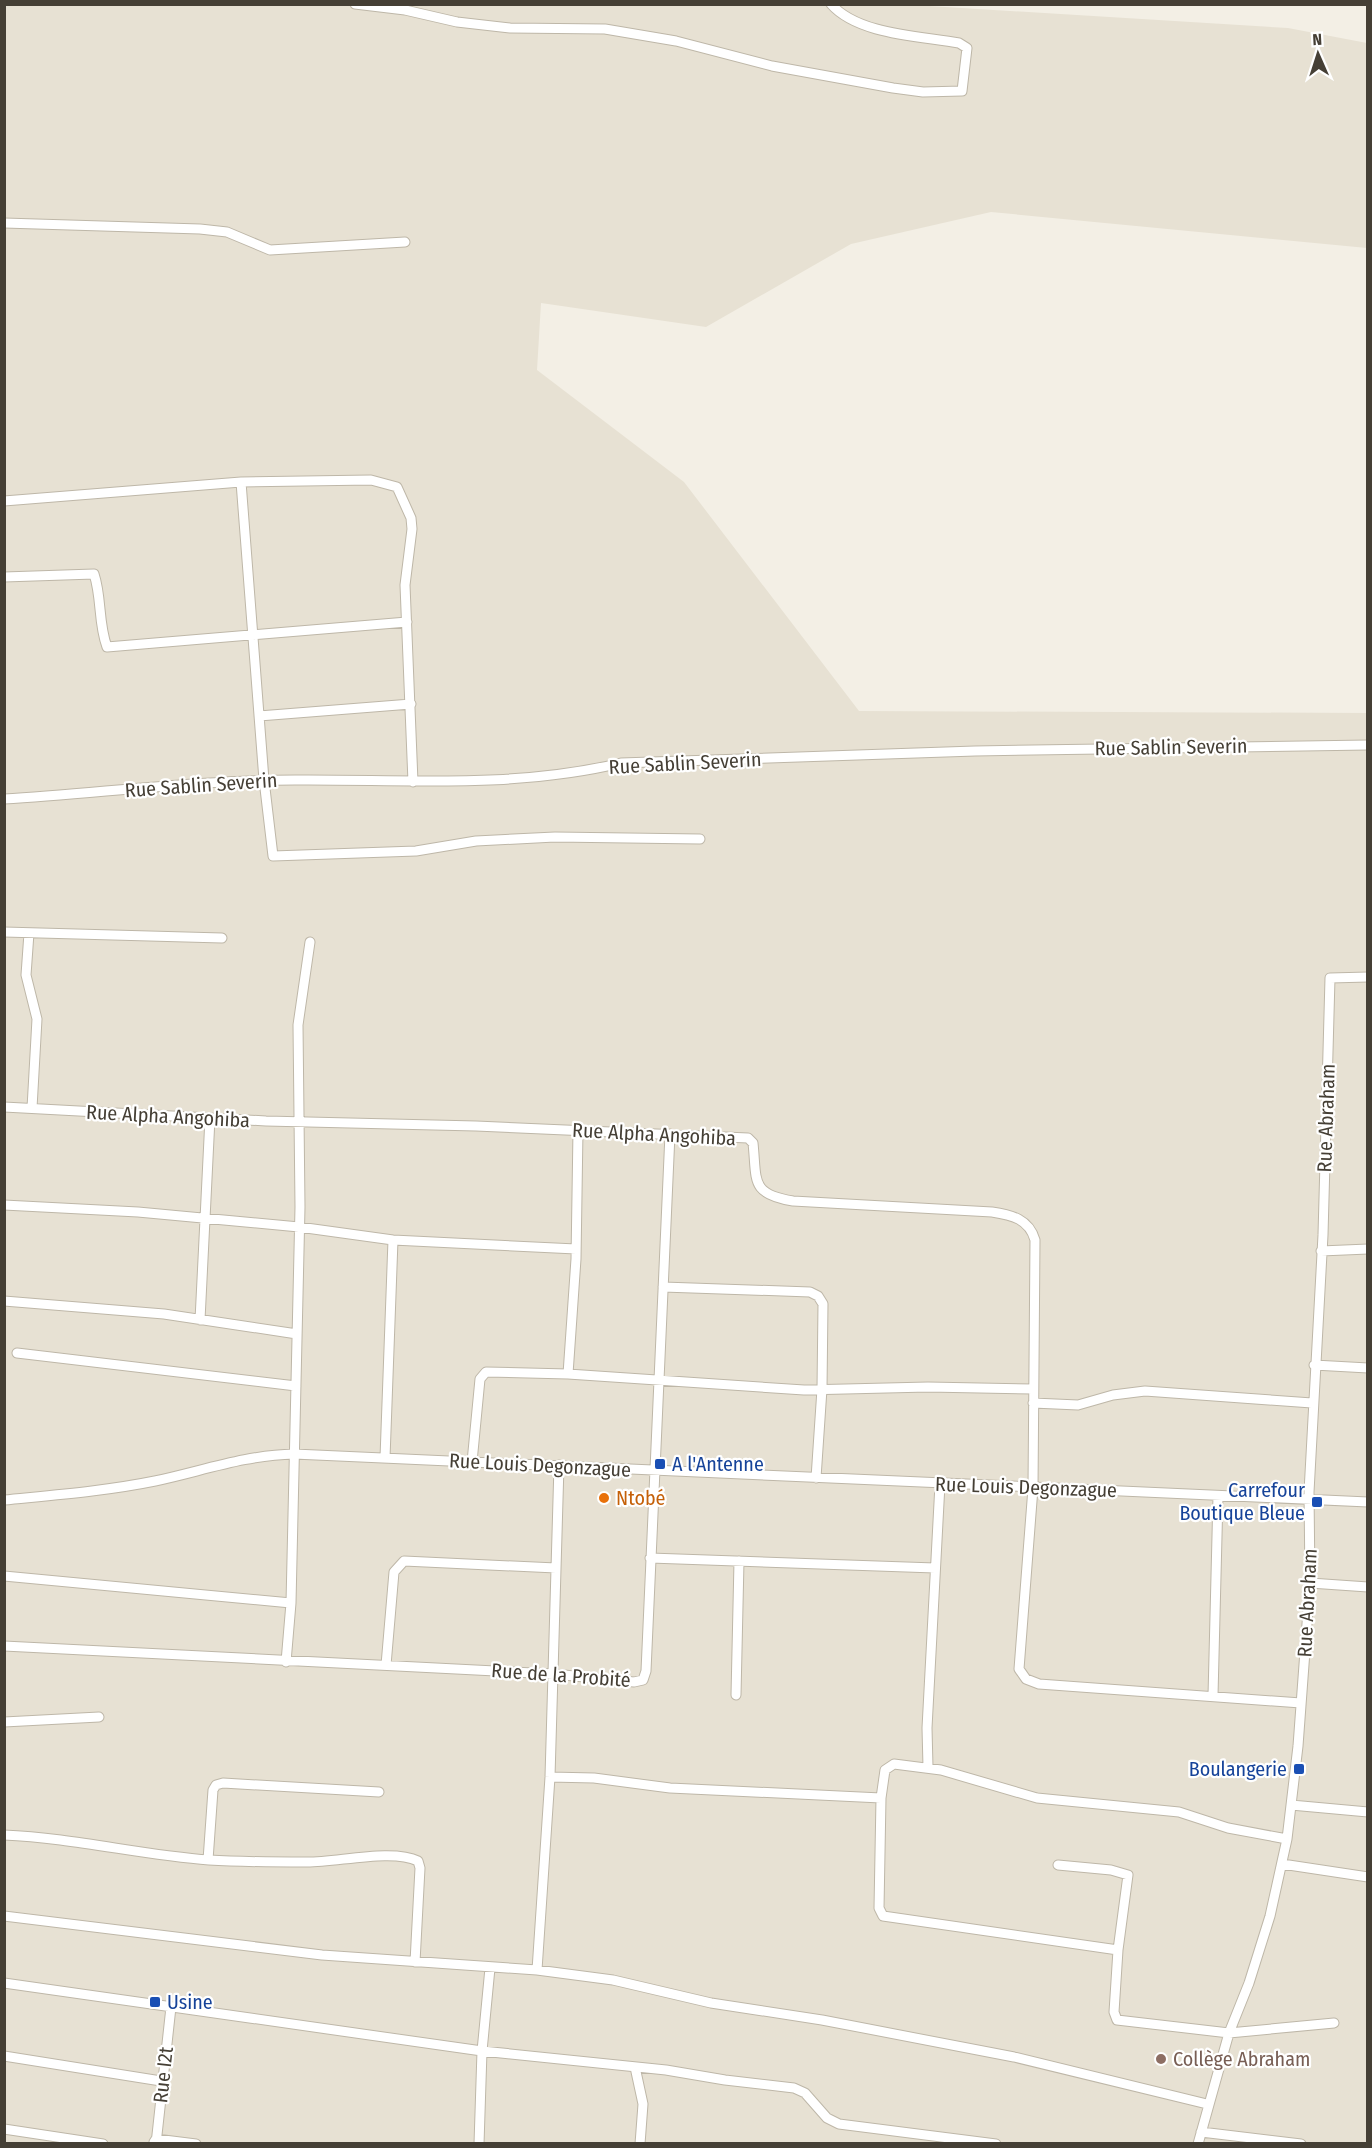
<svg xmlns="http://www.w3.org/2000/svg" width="1372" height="2148" font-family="'Fira Sans Condensed',sans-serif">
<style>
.residential{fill:#e7e1d3}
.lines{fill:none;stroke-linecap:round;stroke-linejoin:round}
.minor-casing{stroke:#beb7a8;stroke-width:11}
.minor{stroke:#fff;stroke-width:9}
.transit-dot{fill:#1a4fb4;stroke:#fff;stroke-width:2}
.food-dot{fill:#e8710a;stroke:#fff;stroke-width:2}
.education-dot{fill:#8d6e63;stroke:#fff;stroke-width:2}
.labels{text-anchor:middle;stroke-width:4.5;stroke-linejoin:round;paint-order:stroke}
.street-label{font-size:20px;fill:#453f35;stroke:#fff}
.transit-label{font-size:20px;fill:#164399;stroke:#fff;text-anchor:start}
.food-label{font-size:20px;fill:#c56008;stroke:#fff;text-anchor:start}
.education-label{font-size:20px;fill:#785e54;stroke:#fff;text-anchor:start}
</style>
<rect width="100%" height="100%" fill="#f3efe5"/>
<path class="residential" d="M 897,4 L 1288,28 L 1367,43 L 1367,248 L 991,212 L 851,244 L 706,327 L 541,303 L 537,370 L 684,482 L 859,711 L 1367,713 L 1367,2143 L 5,2144 L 5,5 Z"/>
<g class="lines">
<g class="minor-casing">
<path id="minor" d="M 355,4 L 405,10 L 457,22 L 510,28 L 605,29 L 676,41 L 772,66 L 893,88 L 923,92 L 962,91 L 967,48 L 959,43 C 921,36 858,35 831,4
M 4,223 L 200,229 L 227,232 L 270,250 L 405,242
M 241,482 L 264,780 L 273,856 L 416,851 L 476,841 L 555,837 L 700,839
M 4,501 L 241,482 L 371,480 L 397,487 L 411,518 L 412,529 L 405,585 L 413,782
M 4,577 L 94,574 C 102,598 98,623 107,647 L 407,622
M 259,716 L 411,704
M 4,799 C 101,793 198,780 295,780 C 403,779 514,789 621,763 L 975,751 L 1368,745
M 4,932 L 222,938
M 29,933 L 26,975 L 37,1019 L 32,1108
M 4,1107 L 266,1121 L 476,1126 L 748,1138 L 753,1143 C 757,1181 750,1194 793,1201 L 992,1212 C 1012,1215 1029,1219 1035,1240 L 1033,1488 L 1019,1669 L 1026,1679 L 1039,1684 L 1301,1703
M 4,1205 L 138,1212 L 299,1227 L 393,1240 L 576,1249
M 1321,1251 L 1368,1249
M 663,1287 L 810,1292 L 818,1296 L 823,1304 L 822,1389 L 816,1478
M 4,1301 L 164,1314 L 297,1334
M 200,1320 L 210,1118
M 17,1353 L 296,1386
M 1314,1365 L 1368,1368
M 568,1374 L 576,1259 L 578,1130
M 1033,1403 L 1078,1405 L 1113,1395 L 1145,1391 L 1312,1403
M 385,1458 L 393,1240
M 472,1462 L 480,1379 L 486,1372 L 568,1374 L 804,1390 L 928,1387 L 1033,1389
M 4,1500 C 54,1495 106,1491 155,1481 C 202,1471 246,1455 294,1454 L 1368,1502
M 650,1558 L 935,1568
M 4,1576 L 291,1603 L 286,1662
M 1310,1583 L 1368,1587
M 291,1603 L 300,1207 L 298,1025 L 310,942
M 4,1646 L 554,1674 L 634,1682 L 643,1680 L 646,1671 L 670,1134
M 386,1665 L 394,1572 L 404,1561 L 556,1568
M 736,1695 L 739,1561
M 1213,1696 L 1218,1496
M 4,1722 L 99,1717
M 928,1767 L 927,1728 L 940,1484
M 550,1777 L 594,1778 L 670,1788 L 881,1798
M 1291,1805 L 1368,1812
M 4,1835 C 74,1838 141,1855 209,1860 C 241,1862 273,1862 305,1862 C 335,1863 392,1848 418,1861 L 420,1868 L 415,1962
M 208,1860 L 213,1790 L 216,1785 L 223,1783 L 379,1792
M 1282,1864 L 1368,1877
M 1058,1865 L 1111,1870 L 1128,1875 L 1118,1950 L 1114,2012 L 1117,2020 L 1229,2033 L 1334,2023
M 4,1916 L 322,1955 L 537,1970 L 613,1980 L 711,2003 L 822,2020 L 1014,2057 L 1207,2104
M 1118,1950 L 883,1916 L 879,1908 L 881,1798 L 885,1770 L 894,1764 L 941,1770 L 1037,1798 L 1179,1812 L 1228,1828 L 1287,1839
M 537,1970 L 550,1777 L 559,1465
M 4,1983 L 482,2051 L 666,2070 L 725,2080 L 794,2088 L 805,2093 L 827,2118 L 839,2124 L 996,2144
M 4,2056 L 161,2081
M 635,2067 L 643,2104 L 640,2144
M 4,2129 L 103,2144
M 1201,2132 L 1301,2144
M 154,2142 L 156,2139 L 196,2144
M 156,2144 L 171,2007
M 479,2144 L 482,2051 L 490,1968
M 1198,2144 L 1229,2033 L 1249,1983 L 1270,1916 L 1287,1839 L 1298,1746 L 1310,1583 L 1309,1492 L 1323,1235 L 1330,978 L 1368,977"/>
</g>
<use href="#minor" class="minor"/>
</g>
<g class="transit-dot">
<rect x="654" y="1458" width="12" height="12" rx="3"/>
<rect x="1311" y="1496" width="12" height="12" rx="3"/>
<rect x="1293" y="1763" width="12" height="12" rx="3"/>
<rect x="149" y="1996" width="12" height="12" rx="3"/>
</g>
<circle class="food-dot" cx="604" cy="1498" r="6"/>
<circle class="education-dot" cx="1161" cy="2059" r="6"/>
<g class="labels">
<g class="street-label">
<text transform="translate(1171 747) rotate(-1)" y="7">Rue Sablin Severin</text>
<text transform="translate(685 763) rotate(-3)" y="7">Rue Sablin Severin</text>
<text transform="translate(201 785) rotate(-4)" y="7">Rue Sablin Severin</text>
<text transform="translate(168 1116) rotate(3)" y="7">Rue Alpha Angohiba</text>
<text transform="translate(1326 1118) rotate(-88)" y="7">Rue Abraham</text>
<text transform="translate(654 1134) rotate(3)" y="7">Rue Alpha Angohiba</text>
<text transform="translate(540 1465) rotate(3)" y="7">Rue Louis Degonzague</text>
<text transform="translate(1026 1487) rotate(2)" y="7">Rue Louis Degonzague</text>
<text transform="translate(1307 1603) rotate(-87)" y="7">Rue Abraham</text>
<text transform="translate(561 1675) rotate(4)" y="7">Rue de la Probité</text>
<text transform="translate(163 2075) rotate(-84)" y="7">Rue I2t</text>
</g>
<g class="transit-label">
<text x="672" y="1471">A l'Antenne</text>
<text x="1305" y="1497" text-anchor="end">Carrefour<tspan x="1305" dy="23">Boutique Bleue</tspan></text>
<text x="1287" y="1776" text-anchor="end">Boulangerie</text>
<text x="167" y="2009">Usine</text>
</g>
<g class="food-label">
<text x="616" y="1505">Ntobé</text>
</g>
<g class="education-label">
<text x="1173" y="2066">Collège Abraham</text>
</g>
</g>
<rect width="1372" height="2148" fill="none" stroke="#453f35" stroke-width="12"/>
<g transform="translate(1318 54) rotate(357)" stroke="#ffffff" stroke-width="4.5" paint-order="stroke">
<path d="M0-4.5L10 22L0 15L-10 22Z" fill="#453f35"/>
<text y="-9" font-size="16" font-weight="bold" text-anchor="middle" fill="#453f35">N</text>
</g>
</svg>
